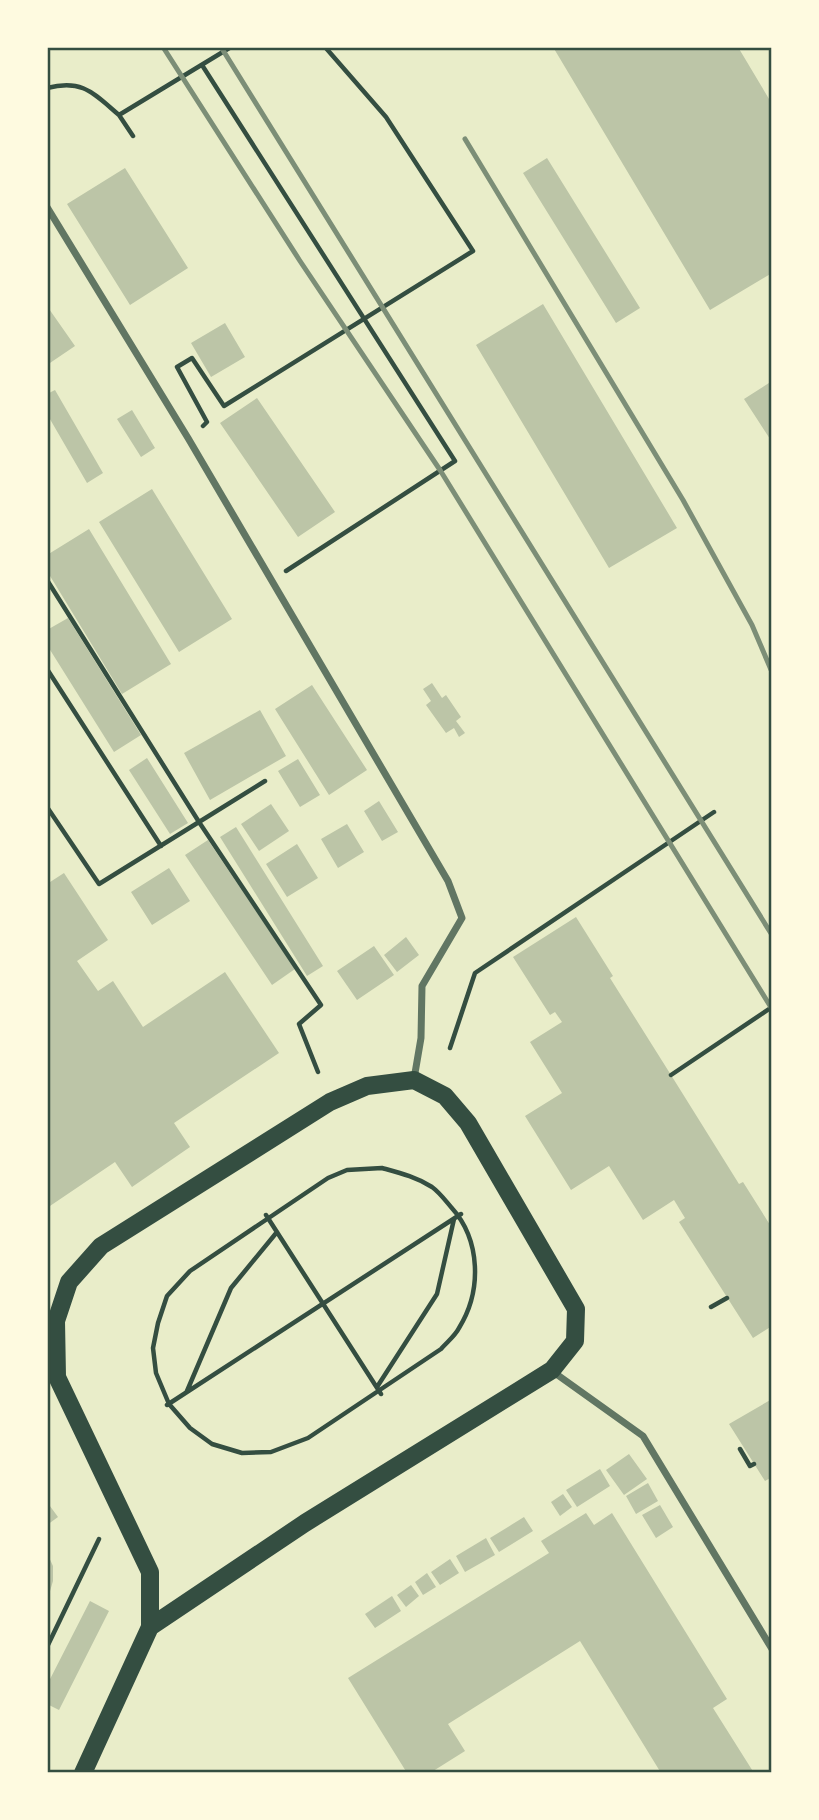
<svg xmlns="http://www.w3.org/2000/svg" width="819" height="1820" font-family="'IBM Plex Sans',sans-serif">
<style>
.building{fill:#bcc5a7}
.lines{fill:none;stroke-linecap:round;stroke-linejoin:round}
.path{stroke:#344e41;stroke-width:4.5}
.minor{stroke:#617663;stroke-width:7}
.primary{stroke:#344e41;stroke-width:18}
.rail{stroke:#7c8e77;stroke-width:5}
.neatline{fill:none;stroke:#344e41;stroke-width:2.5}
</style>
<rect width="100%" height="100%" fill="#e9edc9"/>
<path class="building" d="M 553,47 L 738,47 L 772,104 L 772,273 L 710,310 Z
M 547,158 L 640,308 L 616,323 L 523,173 Z
M 125,168 L 188,268 L 130,305 L 67,204 Z
M 543,304 L 677,528 L 609,568 L 476,345 Z
M 47,306 L 75,346 L 47,365 Z
M 225,323 L 245,357 L 211,377 L 191,343 Z
M 772,381 L 772,442 L 744,399 Z
M 55,390 L 103,473 L 87,483 L 47,414 L 47,394 Z
M 257,398 L 335,512 L 298,537 L 220,423 Z
M 132,410 L 155,448 L 141,457 L 117,419 Z
M 152,489 L 232,619 L 179,652 L 99,522 Z
M 89,529 L 171,664 L 122,694 L 47,571 L 47,555 Z
M 68,618 L 141,735 L 114,752 L 47,645 L 47,630 Z
M 432,683 L 442,698 L 446,695 L 461,717 L 456,721 L 465,733 L 459,737 L 454,728 L 446,733 L 426,705 L 431,701 L 423,689 Z
M 312,685 L 367,770 L 329,795 L 275,709 Z
M 260,710 L 286,756 L 210,800 L 184,753 Z
M 147,758 L 188,823 L 170,834 L 129,770 Z
M 298,759 L 320,795 L 300,807 L 278,771 Z
M 379,801 L 398,832 L 382,841 L 364,811 Z
M 271,804 L 289,831 L 259,851 L 241,824 Z
M 347,824 L 364,852 L 338,868 L 321,839 Z
M 236,827 L 323,966 L 307,976 L 220,837 Z
M 208,840 L 295,969 L 272,985 L 185,855 Z
M 297,844 L 318,878 L 287,897 L 266,864 Z
M 169,868 L 190,901 L 152,925 L 131,892 Z
M 64,873 L 108,940 L 77,961 L 98,991 L 113,981 L 143,1027 L 225,972 L 279,1053 L 174,1123 L 190,1147 L 132,1187 L 115,1162 L 47,1208 L 47,884 Z
M 576,917 L 613,976 L 610,978 L 671,1075 L 739,1184 L 743,1182 L 772,1228 L 772,1326 L 753,1338 L 679,1222 L 685,1218 L 674,1200 L 643,1220 L 609,1166 L 571,1190 L 525,1116 L 562,1093 L 530,1042 L 562,1022 L 555,1012 L 550,1015 L 513,957 Z
M 406,937 L 419,955 L 397,972 L 384,955 Z
M 374,946 L 394,975 L 357,1000 L 337,971 Z
M 772,1399 L 772,1477 L 765,1481 L 729,1424 Z
M 629,1454 L 647,1479 L 624,1495 L 606,1470 Z
M 600,1469 L 610,1486 L 577,1507 L 566,1490 Z
M 648,1483 L 658,1501 L 636,1514 L 626,1496 Z
M 563,1494 L 572,1507 L 560,1516 L 551,1502 Z
M 47,1502 L 58,1517 L 47,1525 Z
M 660,1505 L 673,1527 L 656,1538 L 642,1515 Z
M 586,1513 L 594,1525 L 612,1513 L 727,1699 L 713,1708 L 754,1773 L 661,1773 L 580,1641 L 448,1724 L 465,1751 L 430,1773 L 407,1773 L 348,1678 L 549,1553 L 541,1541 Z
M 524,1517 L 533,1531 L 499,1552 L 490,1538 Z
M 486,1538 L 495,1555 L 465,1572 L 456,1556 Z
M 47,1553 L 53,1566 L 53,1581 L 48,1598 Z
M 450,1559 L 459,1573 L 440,1585 L 431,1572 Z
M 427,1573 L 436,1587 L 423,1595 L 415,1582 Z
M 411,1585 L 419,1596 L 406,1607 L 397,1595 Z
M 392,1596 L 401,1611 L 375,1628 L 365,1614 Z
M 90,1601 L 109,1611 L 59,1710 L 47,1704 L 47,1685 Z"/>
<g class="lines">
<path class="path" d="M 202,65 L 455,461 L 286,571
M 47,88 C 83,79 93,93 119,115
M 133,136 L 119,115 L 231,47
M 203,426 L 207,422 L 177,367 L 192,358 L 224,406 L 473,251 L 386,117 L 325,47
M 47,580 L 199,822 L 265,781
M 47,669 L 161,846
M 47,807 L 99,884 L 199,822 L 321,1005 L 299,1024 L 318,1072
M 450,1048 L 475,973 L 714,812
M 671,1075 L 772,1007
M 382,1168 C 400,1173 416,1177 432,1187 C 439,1192 445,1200 451,1207 C 481,1240 482,1291 459,1328 C 455,1336 447,1342 441,1349 L 308,1438 L 271,1452 L 242,1453 L 212,1444 L 190,1428 L 169,1404 L 156,1373 L 153,1348 L 158,1323 L 167,1296 L 190,1271 L 328,1178 L 347,1170 Z
M 266,1215 L 381,1394
M 711,1307 L 727,1298
M 377,1387 L 437,1294 L 454,1219
M 187,1391 L 231,1288 L 277,1232
M 167,1405 L 461,1214
M 740,1449 L 750,1466 L 754,1464
M 47,1647 L 99,1539"/>
<path class="minor" d="M 47,207 L 188,438 L 448,881 L 462,918 L 422,986 L 421,1038 L 414,1079
M 552,1371 L 643,1436 L 772,1649"/>
<path class="primary" d="M 83,1773 L 150,1627 L 150,1572 L 57,1377 L 56,1321 L 69,1282 L 101,1246 L 330,1102 L 367,1086 L 414,1080 L 445,1096 L 468,1123 L 576,1309 L 575,1341 L 552,1370 L 305,1523 L 150,1627"/>
<path class="rail" d="M 163,47 L 300,261 L 440,470 L 772,1009
M 221,47 L 772,935
M 465,139 L 683,500 L 752,625 L 772,672"/>
</g>
<rect width="819" height="1820" fill="none" stroke="#fefae0" stroke-width="98"/>
<rect x="49" y="49" width="721" height="1722" class="neatline"/>
</svg>
